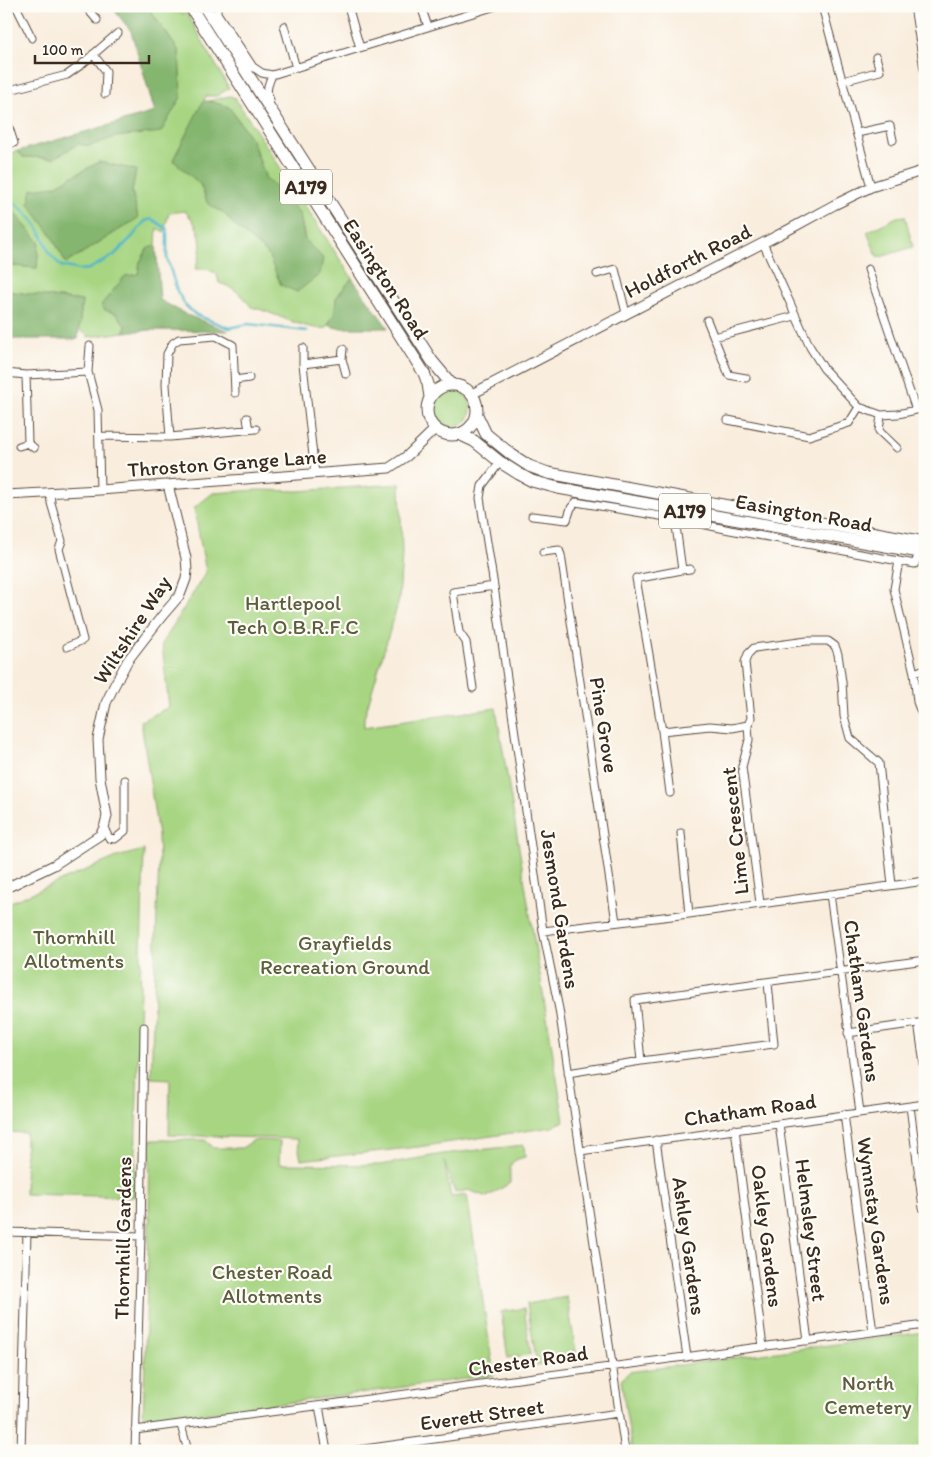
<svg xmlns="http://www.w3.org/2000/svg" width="931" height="1457" font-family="Itim,sans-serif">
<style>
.green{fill:#a7d582;stroke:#718050;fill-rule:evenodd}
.forest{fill:#85b670;stroke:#607047}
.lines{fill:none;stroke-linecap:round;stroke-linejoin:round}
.stream{stroke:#4ab5c8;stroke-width:2.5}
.minor-casing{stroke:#58473b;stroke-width:9}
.tertiary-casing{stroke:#58473b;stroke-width:11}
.trunk-casing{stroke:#58473b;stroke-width:13}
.minor{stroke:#fff;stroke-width:7}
.tertiary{stroke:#fff;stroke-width:9}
.trunk{stroke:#fff;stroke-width:11}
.labels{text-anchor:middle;stroke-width:4.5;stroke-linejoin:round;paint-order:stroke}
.shield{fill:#fdfcf7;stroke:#75695f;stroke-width:1}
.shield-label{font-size:20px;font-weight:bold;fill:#3b2a1e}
.street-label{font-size:21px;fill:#3b2a1e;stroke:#fdfcf7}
.park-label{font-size:21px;fill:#5b5d3c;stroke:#fdfcf7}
</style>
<rect width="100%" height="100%" fill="#fdfcf7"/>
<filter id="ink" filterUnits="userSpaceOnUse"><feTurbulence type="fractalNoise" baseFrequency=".02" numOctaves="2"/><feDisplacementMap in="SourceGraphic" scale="10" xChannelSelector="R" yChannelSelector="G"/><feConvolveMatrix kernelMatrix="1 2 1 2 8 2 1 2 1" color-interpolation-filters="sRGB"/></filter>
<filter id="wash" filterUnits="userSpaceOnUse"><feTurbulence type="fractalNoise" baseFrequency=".0096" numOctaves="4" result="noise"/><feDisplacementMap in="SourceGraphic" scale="20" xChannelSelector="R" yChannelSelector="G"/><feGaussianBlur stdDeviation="1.12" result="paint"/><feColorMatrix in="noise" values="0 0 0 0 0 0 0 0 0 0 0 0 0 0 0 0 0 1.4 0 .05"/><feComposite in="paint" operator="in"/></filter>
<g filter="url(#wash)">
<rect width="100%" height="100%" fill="#f9eddd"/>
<path class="green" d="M 147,6 L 164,6 L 166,9 L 184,14 L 186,12 L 229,88 L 217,96 L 206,96 L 173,160 L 200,184 L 208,204 L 224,213 L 233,224 L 268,254 L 281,285 L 323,258 L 305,240 L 300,215 L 281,190 L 266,179 L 252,140 L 229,107 L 209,101 L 230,96 L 235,98 L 352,278 L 336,298 L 335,312 L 326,328 C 305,331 274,312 251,307 C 243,295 234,287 219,283 L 217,274 L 208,269 L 195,269 C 205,246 202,230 185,211 L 169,213 L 164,232 L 157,228 L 156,245 L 148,248 L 140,262 L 138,274 L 105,310 L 117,314 L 126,327 L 124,332 L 89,337 L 79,329 L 82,301 L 6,291 L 6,267 L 14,266 L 37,268 L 39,242 L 6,203 L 6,154 L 18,151 L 23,157 L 54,158 L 78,144 L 89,146 L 115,137 L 161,131 L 181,97 L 179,51 ZM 99,162 L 136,170 L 132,191 L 138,218 L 66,263 L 50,233 L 55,186 Z
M 905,216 L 913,247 L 880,257 L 877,256 L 867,232 L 897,217 Z
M435 409a18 18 0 1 1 36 0a18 18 0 1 1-36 0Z
M 400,484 L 402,553 L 399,600 L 364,718 L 364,727 L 496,708 L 564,1121 L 552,1127 L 418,1147 L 301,1160 L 297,1139 L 169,1135 L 170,1079 L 151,1078 L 159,858 L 158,836 L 141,721 L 169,707 L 162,644 L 206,572 L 194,508 L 213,493 L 258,490 L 298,491 Z
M 144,850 L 134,1197 L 25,1194 L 26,1133 L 6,1132 L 6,904 L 117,857 Z
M 150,1140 L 205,1140 L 214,1148 L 242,1148 L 254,1140 L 280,1141 L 279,1164 L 380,1165 L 443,1154 L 524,1145 L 525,1157 C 507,1161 510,1167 510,1183 L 487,1197 L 468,1190 L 455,1193 L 444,1161 L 451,1197 L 467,1195 L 494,1375 L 143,1422 L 149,1222 L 151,1222 L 151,1218 L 149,1218 Z
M 567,1297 L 577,1358 L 537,1365 L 527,1304 Z
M 524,1308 L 531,1354 L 508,1358 L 501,1312 Z
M 925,1332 L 925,1451 L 632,1451 L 621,1380 L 629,1372 Z"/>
<path class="forest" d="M 111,6 L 147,6 L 179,51 L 181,97 L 161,132 L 115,137 L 89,146 L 78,144 L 54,158 L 23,157 L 18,151 L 155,112 L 131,31 Z
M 203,101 L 209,101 L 229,107 L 252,140 L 266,179 L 281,190 L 300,215 L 305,240 L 323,258 L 320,274 L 297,292 L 281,285 L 268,254 L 233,224 L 224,213 L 208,204 L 200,184 L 173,160 Z
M 99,162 L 136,170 L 132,191 L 138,218 L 66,263 L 50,233 L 29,204 L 32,189 L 55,186 Z
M 6,203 L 39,242 L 37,268 L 14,266 L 6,267 Z
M 156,245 L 160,300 L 187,315 L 228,331 L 151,330 L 124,332 L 126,327 L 117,314 L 105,310 L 101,305 L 125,276 L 138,274 L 140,262 L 148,248 Z
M 352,278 L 388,328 L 337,328 L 328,325 L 335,312 L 336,298 Z
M 6,291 L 82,301 L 78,339 L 6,339 Z"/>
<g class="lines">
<path class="stream" d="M 6,195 L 25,212 L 36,224 L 46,244 L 49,253 L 61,266 L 80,270 L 89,269 L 113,256 L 133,236 L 145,221 L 152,219 L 167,229 L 167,258 L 177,291 L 185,305 L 196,315 L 229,328 L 248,324 L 307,331"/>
</g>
</g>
<g filter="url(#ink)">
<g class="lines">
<g class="minor-casing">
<path id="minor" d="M 16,6 L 32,38
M 85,6 L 97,20
M 217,6 L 217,13 L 253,67 L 262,73 L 272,75 L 496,6
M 348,6 L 360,48
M 421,6 L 428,27
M 822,6 L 871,187
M 284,26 L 296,68
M 93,54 L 106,71 L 105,94
M 843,81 L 880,71 L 876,57
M 6,91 L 67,75 L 81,65 L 118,33
M 270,100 C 265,91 268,85 272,75
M 6,118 L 14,143
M 857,133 L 890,126 L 893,140
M 763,243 L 810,347 L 824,369 L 859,407 L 881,415 L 898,414 L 925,408
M 868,269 L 916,410
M 597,274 L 615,269 L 626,313
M 707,320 L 729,375 L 746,378
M 714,337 L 795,316
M 90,346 L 88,372 L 98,410 L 100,490
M 303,348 L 303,364
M 343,349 L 342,359 L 346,374
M 6,373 L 26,375 L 88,372
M 26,375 L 28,443
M 235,380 L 249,378
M 881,415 L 879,431 L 897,448
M 247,418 L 249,430
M 728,420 L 809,436 L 849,423 L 859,407
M 99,436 L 170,437 L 256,429
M 170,437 L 166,385 L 167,354 L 173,343 L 179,339 L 216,336 L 233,345 L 235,393
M 19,446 L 28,443 L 34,448
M 500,462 L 482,486 L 480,498 L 494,586 L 543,931 L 559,1009 L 625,1451
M 315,474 L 303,364 L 342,359
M 50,492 L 51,503 L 62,541 L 59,549 L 83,640 L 67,647
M 532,516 L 567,520 L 571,508 L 576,502 L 678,519 L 730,530 L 915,564 L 920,549
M 543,552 L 559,550 L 561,555 L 616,922
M 899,561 L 894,589 L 914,673 L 917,702 L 925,722
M 682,570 L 690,569
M 636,578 L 662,731 L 710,726 L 732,728 L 748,725
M 640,578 L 682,570 L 676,526 L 678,519
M 914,673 L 925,669
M 473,688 L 466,642 L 459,632 L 453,592 L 494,586
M 662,731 L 670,793
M 104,828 L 109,838 L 115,839 L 125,831 L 125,780
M 681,833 L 689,914
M 830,894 L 860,1112
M 760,903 L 742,767 L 749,740 L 748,725 L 751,718 L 745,662 L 748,654 L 754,648 L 807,641 L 828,641 L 835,646 L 838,654 L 842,682 L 844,716 L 850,738 L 879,763 L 892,885
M 543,931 L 689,914 L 925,881
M 919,1029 L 925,1071
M 848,1033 L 925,1022
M 641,1061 L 635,1000 L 925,960
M 568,1073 L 641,1061 L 774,1044 L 768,983
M 910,1106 L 923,1208 L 925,1208
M 844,1114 L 873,1332
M 779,1124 L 808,1341
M 735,1129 L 763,1347
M 656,1140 L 687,1357
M 580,1151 L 925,1104
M 6,1232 L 141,1236
M 319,1406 L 327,1451
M 181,1425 L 188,1451
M 135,1430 L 925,1325
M 21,1451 L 27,1232
M 135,1451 L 141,1236 L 144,1027
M 350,1451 L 619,1413"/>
</g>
<g class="tertiary-casing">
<path id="tertiary" d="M 915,6 L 925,69
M 472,394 L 788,230 L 834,205 L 871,187 L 925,170
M 6,495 L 100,490 L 389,468 L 407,456 L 435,429
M 6,888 L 54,865 L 100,835 L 104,828 L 107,816 L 100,778 L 98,739 L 106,703 L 114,686 L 128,660 L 162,616 L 180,595 L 186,579 L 187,571 L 186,558 L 168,485"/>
</g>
<g class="trunk-casing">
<path id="trunk" d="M 190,6 L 424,373 L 428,384 L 430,397
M 204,6 L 432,361 L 452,385
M427 410a25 25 0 1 1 50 0a25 25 0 1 1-50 0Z
M 477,415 L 486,434 L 512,455 L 529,466 L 548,473 L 925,542
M 459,434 L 474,441 L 500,462 L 519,474 L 532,481 L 558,488 L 925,553"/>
</g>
<use href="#minor" class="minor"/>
<use href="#tertiary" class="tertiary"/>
<use href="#trunk" class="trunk"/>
</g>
</g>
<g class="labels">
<g class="shield">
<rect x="280" y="169.5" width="52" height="35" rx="4"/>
<rect x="659" y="493.5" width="52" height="35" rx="4"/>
</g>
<g class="shield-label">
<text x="306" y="194">A179</text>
<text x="685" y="518">A179</text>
</g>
<g class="street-label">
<text transform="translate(688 261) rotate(-27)" y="7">Holdforth Road</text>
<text transform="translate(386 279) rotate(57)" y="7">Easington Road</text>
<text transform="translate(227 463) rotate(-4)" y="7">Throston Grange Lane</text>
<text transform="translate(804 513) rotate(10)" y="7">Easington Road</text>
<text transform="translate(132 630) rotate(-57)" y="7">Wiltshire Way</text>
<text transform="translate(604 725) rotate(81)" y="7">Pine Grove</text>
<text transform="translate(735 831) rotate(-96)" y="7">Lime Crescent</text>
<text transform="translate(560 909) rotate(81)" y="7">Jesmond Gardens</text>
<text transform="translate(862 1001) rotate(82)" y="7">Chatham Gardens</text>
<text transform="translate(750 1110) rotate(-8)" y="7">Chatham Road</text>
<text transform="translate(876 1221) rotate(82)" y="7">Wynnstay Gardens</text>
<text transform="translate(811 1230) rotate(83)" y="7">Helmsley Street</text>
<text transform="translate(767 1236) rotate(83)" y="7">Oakley Gardens</text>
<text transform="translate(123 1238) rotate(-89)" y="7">Thornhill Gardens</text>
<text transform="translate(689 1246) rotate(82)" y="7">Ashley Gardens</text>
<text transform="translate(528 1361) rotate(-8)" y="7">Chester Road</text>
<text transform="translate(482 1415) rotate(-8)" y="7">Everett Street</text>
</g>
<g class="park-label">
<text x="293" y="610">Hartlepool<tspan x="293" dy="24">Tech O.B.R.F.C</tspan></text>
<text x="74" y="944">Thornhill<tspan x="74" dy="24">Allotments</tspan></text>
<text x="345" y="950">Grayfields<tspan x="345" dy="24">Recreation Ground</tspan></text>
<text x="272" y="1279">Chester Road<tspan x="272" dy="24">Allotments</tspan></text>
<text x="868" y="1390">North<tspan x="868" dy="24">Cemetery</tspan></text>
</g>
</g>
<rect width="931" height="1457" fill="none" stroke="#fdfcf7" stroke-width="25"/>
<path d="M35 55v8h114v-8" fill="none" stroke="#3b2a1e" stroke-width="2.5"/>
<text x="42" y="55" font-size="15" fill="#3b2a1e" stroke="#fdfcf7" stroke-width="4" paint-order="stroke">100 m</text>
</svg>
